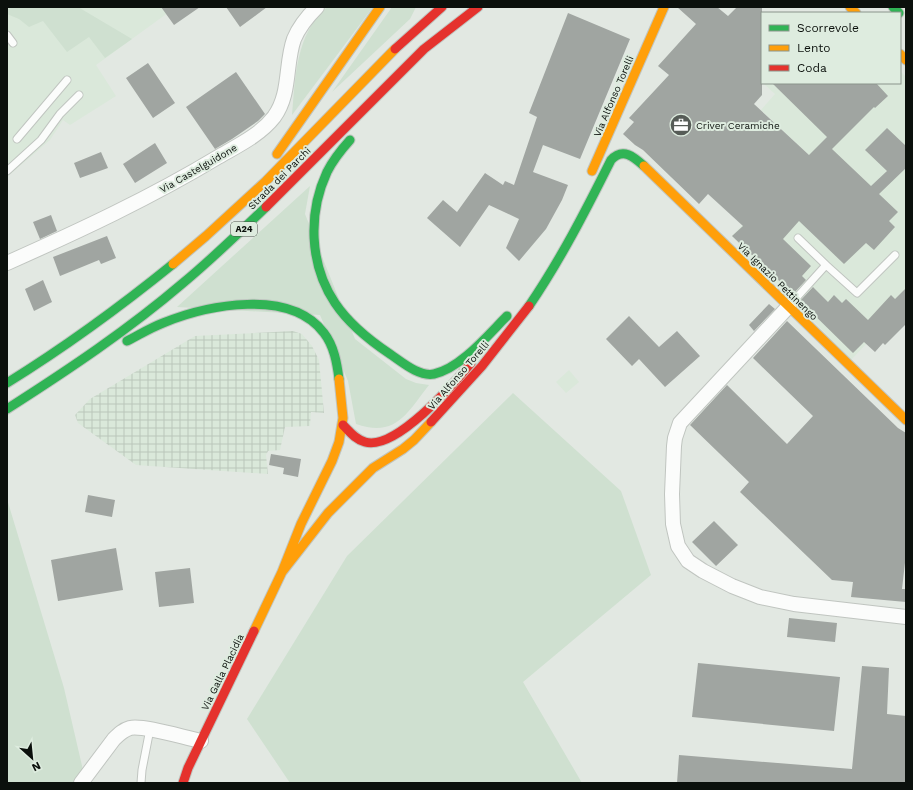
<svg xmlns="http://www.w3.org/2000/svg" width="913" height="790" font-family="'Work Sans',sans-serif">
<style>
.built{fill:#dae8da}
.industrial{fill:url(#industrial-grid)}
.green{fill:#cfe0d0}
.building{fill:#a0a5a1}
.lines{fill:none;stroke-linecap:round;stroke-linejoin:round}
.lane-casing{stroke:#c0c5c0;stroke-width:9}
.street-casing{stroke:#c0c5c0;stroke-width:16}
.fast-casing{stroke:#c0c5c0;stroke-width:11}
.slow-casing{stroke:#c0c5c0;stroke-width:11}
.jam-casing{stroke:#c0c5c0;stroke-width:11}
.lane{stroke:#fbfcfb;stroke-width:7}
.street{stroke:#fbfcfb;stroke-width:14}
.fast{stroke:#30b455;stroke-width:9}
.slow{stroke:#ff9f0a;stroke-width:9}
.jam{stroke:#e5322d;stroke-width:9}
.labels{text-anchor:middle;stroke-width:4;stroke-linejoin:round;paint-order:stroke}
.shield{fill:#deecdf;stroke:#4a524b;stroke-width:1}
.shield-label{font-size:9px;font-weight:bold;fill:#0b100c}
.street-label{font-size:10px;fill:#0b100c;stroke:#deecdf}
.poi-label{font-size:10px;fill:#0b100c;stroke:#deecdf;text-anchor:start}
</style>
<defs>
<pattern id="industrial-grid" width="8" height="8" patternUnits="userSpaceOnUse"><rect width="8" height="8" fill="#dae8da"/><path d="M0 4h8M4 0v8" fill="none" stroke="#bac6ba"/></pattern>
</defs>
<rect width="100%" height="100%" fill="#e2e8e2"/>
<path class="built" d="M 7,7 L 176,7 L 96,65 L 116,96 L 70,125 L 63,120 L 50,140 L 7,177 Z
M 900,71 L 906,77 L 906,302 L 851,360 L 732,236 L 809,155 L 761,110 L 775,94 L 763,83 L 900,83 Z
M 569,370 L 579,382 L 566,393 L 556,382 Z"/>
<path class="industrial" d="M 293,331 L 302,334 L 312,346 L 319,360 L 324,413 L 311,412 L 310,426 L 285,427 L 280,450 L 268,451 L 266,455 L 268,474 L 136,465 L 78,423 L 75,415 L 90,399 L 195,336 Z"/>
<path class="green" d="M 15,7 L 78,7 L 132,39 L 105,58 L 89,37 L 67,52 L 43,21 L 29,27 L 19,19 L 7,14 L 7,9 Z
M 327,7 L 373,7 L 292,115 C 295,78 296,33 327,7 Z
M 392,7 L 416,7 L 410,19 L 332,92 Z
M 310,186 L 305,214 L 355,339 L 406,379 L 416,383 L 429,385 C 407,413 396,438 356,424 L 348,381 L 320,315 L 177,307 Z
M 513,393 L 621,491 L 651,575 L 523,682 L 582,783 L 290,783 L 247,719 L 347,556 Z
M 7,499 L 64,688 L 86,783 L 7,783 Z"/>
<path class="building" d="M 161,7 L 200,7 L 174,25 Z
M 226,7 L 267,7 L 240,27 Z
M 677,7 L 717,7 L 728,16 L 737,7 L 762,7 L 762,95 L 754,104 L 809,155 L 827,137 L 772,83 L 876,83 L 888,96 L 875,108 L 874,107 L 832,149 L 871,186 L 887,171 L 865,150 L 887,128 L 906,146 L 906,168 L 879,194 L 898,212 L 889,221 L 895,227 L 874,250 L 866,243 L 844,264 L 799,221 L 783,239 L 811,266 L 802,276 L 806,280 L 793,294 L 732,236 L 743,226 L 708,194 L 699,204 L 643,150 L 635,145 L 623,134 L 634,122 L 629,118 L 669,75 L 658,66 L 696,24 Z
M 568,13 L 630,39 L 580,159 L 543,145 L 533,172 L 568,185 L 562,200 L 546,229 L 519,261 L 506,248 L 519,219 L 489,205 L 460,247 L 427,218 L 443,200 L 457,212 L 485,173 L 503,185 L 505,181 L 514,185 L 537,117 L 529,113 Z
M 148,63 L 175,103 L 153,118 L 126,78 Z
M 236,72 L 265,114 L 258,121 L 232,139 L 215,149 L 186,107 Z
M 155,143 L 167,163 L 135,183 L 123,164 Z
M 101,152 L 108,168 L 80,178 L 74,163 Z
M 51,215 L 57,231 L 40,239 L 33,222 Z
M 107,236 L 116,258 L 101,264 L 99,260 L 60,276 L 53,257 Z
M 43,280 L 52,302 L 34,311 L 25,289 Z
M 813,287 L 828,302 L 834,295 L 842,303 L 846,299 L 868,320 L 891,295 L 895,299 L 906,288 L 906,324 L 885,345 L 883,343 L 875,352 L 864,342 L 853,353 L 800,301 Z
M 769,304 L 775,309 L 754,331 L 749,325 Z
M 629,316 L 659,347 L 677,331 L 700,356 L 665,387 L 639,359 L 632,366 L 606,339 Z
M 787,321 L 898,428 L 906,433 L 906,554 L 902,589 L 906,589 L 906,602 L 851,597 L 853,582 L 832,580 L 740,492 L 749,482 L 690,425 L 727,385 L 787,444 L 813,416 L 753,358 Z
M 271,454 L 301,459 L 298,477 L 283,474 L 284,468 L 269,465 Z
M 88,495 L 115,500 L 112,517 L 85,512 Z
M 714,521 L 738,545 L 716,566 L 692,542 Z
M 116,548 L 123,590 L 58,601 L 51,560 Z
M 190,568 L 194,603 L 159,607 L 155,572 Z
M 789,618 L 837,623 L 835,642 L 787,637 Z
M 698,663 L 840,677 L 834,731 L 692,717 Z
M 862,666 L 889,668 L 887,714 L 906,716 L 906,783 L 677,783 L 679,755 L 852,769 Z"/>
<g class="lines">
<g class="lane-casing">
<path id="lane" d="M 7,35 L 13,43
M 17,139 L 67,80
M 7,171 L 41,140 L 60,114 L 79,95
M 798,238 L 826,265
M 789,306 L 826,265 L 857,293 L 895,255
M 141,783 L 142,770 L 150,729"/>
</g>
<g class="street-casing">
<path id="street" d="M 7,263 C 79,231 150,198 218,157 C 237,146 260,135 274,117 C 291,94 285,64 294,39 C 299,27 308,16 317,7
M 789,306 L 680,423 L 675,438 L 674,446 L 672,494 L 673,524 L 678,546 L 688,561 L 703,571 L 732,586 L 760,597 L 794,604 L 906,617
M 81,783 L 114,739 C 119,734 123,730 130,728 C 144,725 185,738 201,741"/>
</g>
<g class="fast-casing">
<path id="fast" d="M 893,7 L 899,13
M 350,140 C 341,150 333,160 327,172 C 308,213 309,264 335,303 C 349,324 369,340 390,354 C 402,362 419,377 434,374 C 461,368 488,335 507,316
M 529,306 C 561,259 586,210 611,160 C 623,147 634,157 644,166
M 127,341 C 139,335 150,328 163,323 C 207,305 290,288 324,333 C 334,346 337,363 339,379
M 7,383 C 65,347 120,307 173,264
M 7,409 C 68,370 128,330 183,283 C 212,259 239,233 266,207"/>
</g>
<g class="slow-casing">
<path id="slow" d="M 850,7 L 856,13
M 900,54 L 906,60
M 277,154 L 380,7
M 644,166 L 906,420
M 592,171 L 664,7
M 173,264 L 206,236 L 266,181 L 395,49
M 282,572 L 301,524 L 332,461 L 339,442 L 343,418 L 339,379
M 254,631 L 282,572 L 328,513 L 373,468 L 403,449 L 414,440 L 431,422"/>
</g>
<g class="jam-casing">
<path id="jam" d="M 395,49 L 442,7
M 266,207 L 424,49 L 478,7
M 431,422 L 482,366 L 529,306
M 343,425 C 350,432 355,439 365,442 C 395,451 453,385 471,363
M 183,783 L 188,768 L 254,631"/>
</g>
<use href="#lane" class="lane"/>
<use href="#street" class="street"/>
<use href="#fast" class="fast"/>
<use href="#slow" class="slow"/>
<use href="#jam" class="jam"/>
</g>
<defs>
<g id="office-disc" transform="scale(1.15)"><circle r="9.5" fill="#565c57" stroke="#deecdf"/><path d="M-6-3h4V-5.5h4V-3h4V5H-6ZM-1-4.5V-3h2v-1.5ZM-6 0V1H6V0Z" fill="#fff"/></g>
</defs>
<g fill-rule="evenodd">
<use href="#office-disc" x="681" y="125"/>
</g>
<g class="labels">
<rect class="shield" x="231" y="222" width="26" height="14" rx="3"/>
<g class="shield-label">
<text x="244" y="232">A24</text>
</g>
<g class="street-label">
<text transform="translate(613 96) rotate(-67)" y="4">Via Alfonso Torelli</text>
<text transform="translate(198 168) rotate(-30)" y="4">Via Castelguidone</text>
<text transform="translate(279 178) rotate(-45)" y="4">Strada dei Parchi</text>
<text transform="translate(778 281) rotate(44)" y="4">Via Ignazio Pettinengo</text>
<text transform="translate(458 375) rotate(-49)" y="4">Via Alfonso Torelli</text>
<text transform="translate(222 672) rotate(-64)" y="4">Via Galla Placidia</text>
</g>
<g class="poi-label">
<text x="696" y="129">Criver Ceramiche</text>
</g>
</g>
<rect width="913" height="790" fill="none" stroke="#0b100c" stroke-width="16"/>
<rect x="761" y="12" width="140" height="72" fill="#deecdf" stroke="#8a948b"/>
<rect x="769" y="25" width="20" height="6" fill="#30b455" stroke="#8a948b"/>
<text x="797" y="32" font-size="12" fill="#0b100c">Scorrevole</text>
<rect x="769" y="45" width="20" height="6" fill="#ff9f0a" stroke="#8a948b"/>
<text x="797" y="52" font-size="12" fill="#0b100c">Lento</text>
<rect x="769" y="65" width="20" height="6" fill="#e5322d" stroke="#8a948b"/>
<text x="797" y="72" font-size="12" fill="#0b100c">Coda</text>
<g transform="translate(32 758) rotate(153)" stroke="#deecdf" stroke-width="3" paint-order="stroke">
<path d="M0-3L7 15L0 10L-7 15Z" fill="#0b100c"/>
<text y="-6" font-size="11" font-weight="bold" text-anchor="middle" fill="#0b100c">N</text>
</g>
</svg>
